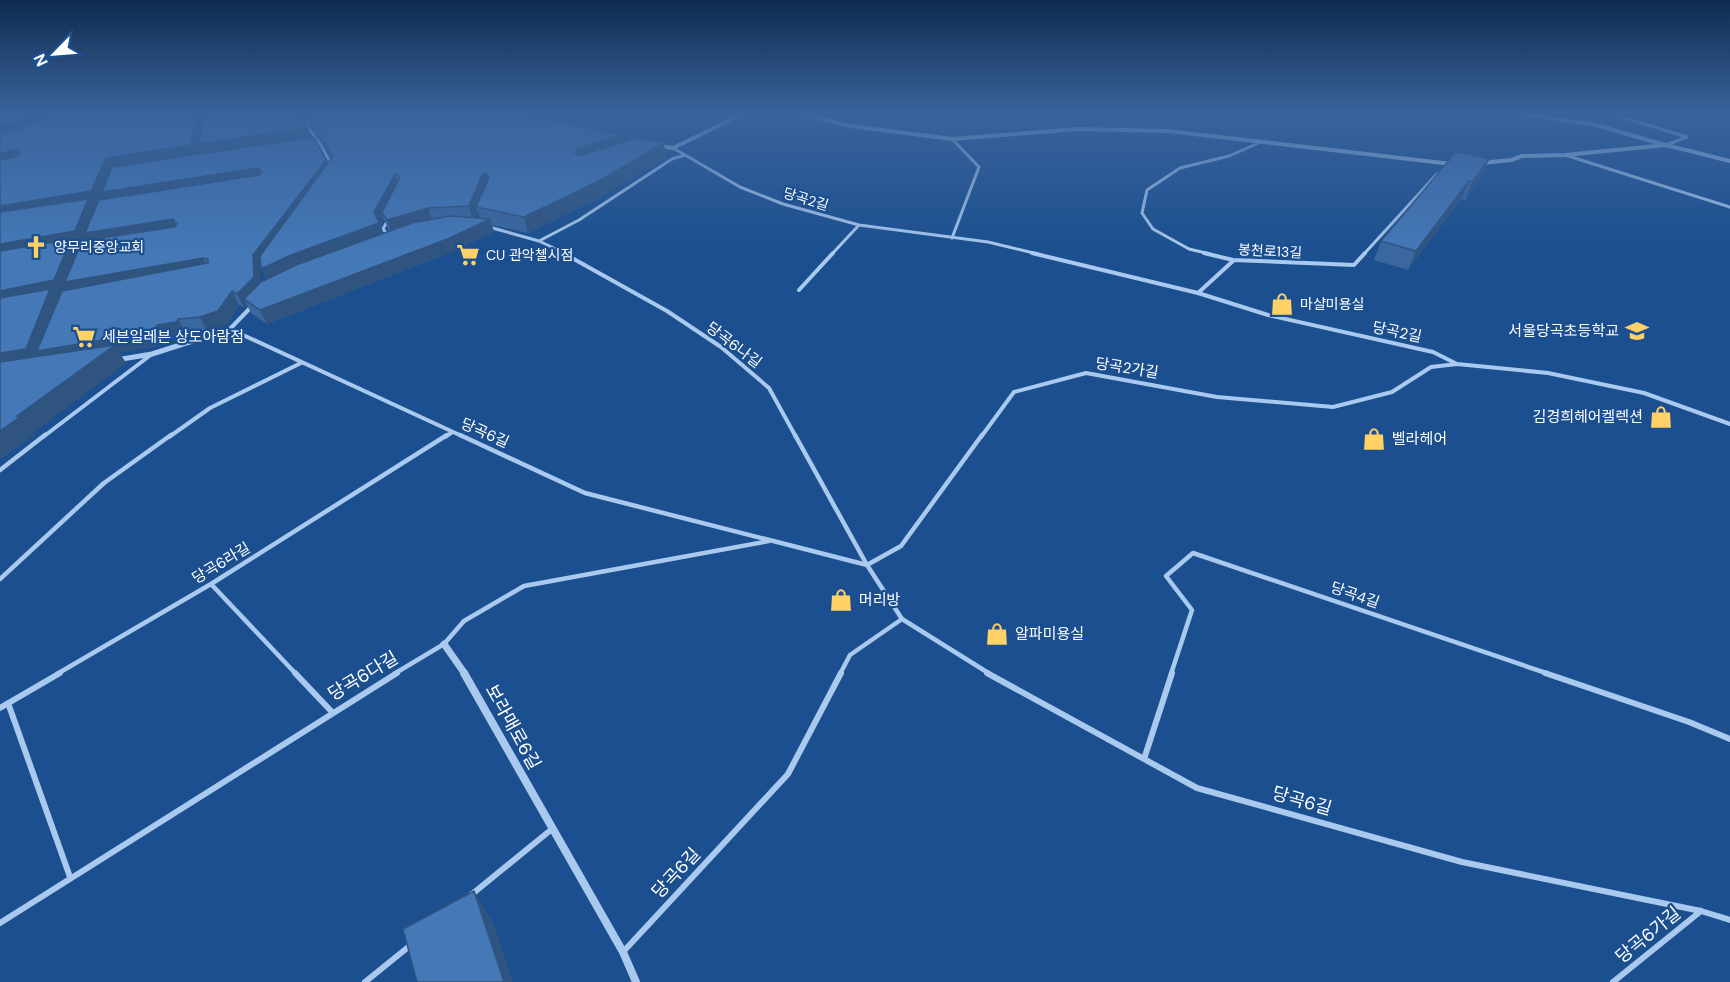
<svg xmlns="http://www.w3.org/2000/svg" width="1730" height="982" font-family="'DM Sans','Noto Sans KR',sans-serif">
<style>
.lines{fill:none;stroke-linecap:round;stroke-linejoin:round}
.lane-far3{stroke:#a9c9ee;stroke-width:3}
.lane-far2{stroke:#a9c9ee;stroke-width:4}
.lane-far1{stroke:#a9c9ee;stroke-width:4.5}
.lane{stroke:#a9c9ee;stroke-width:6}
.street-far3{stroke:#a9c9ee;stroke-width:4}
.street-far2{stroke:#a9c9ee;stroke-width:5}
.street-far1{stroke:#a9c9ee;stroke-width:7}
.street{stroke:#a9c9ee;stroke-width:8}
.wall{fill:#3a679d;fill-rule:evenodd}
.shaded-wall{fill:#305480}
.building{fill:#4478b7;stroke:#305480;stroke-width:1.5}
.labels{text-anchor:middle;stroke-width:4.5;stroke-linejoin:round;paint-order:stroke}
.far-street-label{font-size:14px;fill:#fff;stroke:#1b4f8f}
.far-poi-label{font-size:14px;fill:#fff;stroke:#1b4f8f;text-anchor:start}
.poi-label{font-size:15px;fill:#fff;stroke:#1b4f8f;text-anchor:start}
.street-label{font-size:15px;fill:#fff;stroke:#1b4f8f}
.near-street-label{font-size:18px;fill:#fff;stroke:#1b4f8f}
</style>
<rect width="100%" height="100%" fill="#1b4f8f"/>
<g class="lines">
<path class="lane-far3" d="M 1608,113 L 1687,137 L 1666,145
M 306,125 L 321,145 L 332,166
M 952,139 L 979,167 L 952,238
M 673,148 L 740,187 L 783,204 L 859,225 L 988,242 L 1038,254
M 1565,155 L 1730,207
M 388,220 L 383,229 L 388,235
M 489,227 L 539,241 L 566,254
M 539,241 L 579,220 L 672,159 L 685,155
M 832,254 L 859,225
M 1210,254 L 1189,249 L 1153,229 L 1142,213 L 1147,190 L 1180,168 L 1229,156 L 1261,142
M 1364,254 L 1437,174"/>
<path class="lane-far2" d="M 563,253 L 667,311 L 721,347 L 769,388 L 796,437
M 1032,253 L 1198,293 L 1268,315 L 1433,352 L 1457,364 L 1548,373 L 1644,393 L 1730,424
M 1204,253 L 1233,260 L 1354,265 L 1365,253
M 799,290 L 833,253
M 1198,293 L 1233,261
M 252,306 L 230,329 L 464,437
M 43,437 L 152,354
M 169,437 L 210,408 L 301,363
M 445,437 L 451,433
M 981,437 L 1014,392 L 1086,373 L 1217,397 L 1333,407 L 1392,392 L 1431,367 L 1457,364"/>
<path class="lane-far1" d="M 460,435 L 585,493 L 867,565
M 795,435 L 867,565 L 902,619 L 990,674
M 0,470 L 45,435
M 867,565 L 901,546 L 982,435
M 0,579 L 104,483 L 171,435
M 211,584 L 296,674
M 57,674 L 211,584 L 447,435
M 394,674 L 444,644 L 464,621 L 524,586 L 769,541
M 840,674 L 850,655 L 902,619
M 1171,674 L 1192,610 L 1166,576 L 1193,553 L 1549,674"/>
<path class="lane" d="M 295,673 L 332,712
M 987,673 L 1197,788 L 1462,862 L 1701,911 L 1730,920
M 1545,673 L 1689,722 L 1730,739
M 8,703 L 70,877
M 0,708 L 60,673
M 1144,759 L 1172,673
M 471,895 L 552,829
M 0,923 L 397,673
M 623,952 L 788,774 L 841,673
M 365,982 L 412,944
M 1613,982 L 1701,911"/>
<path class="street-far3" d="M 798,113 L 850,126 L 952,139 L 1078,129 L 1168,131 L 1452,164
M 1513,113 L 1593,124 L 1665,145
M 659,146 L 673,148 L 745,113
M 1481,163 L 1511,160 L 1522,156 L 1565,155 L 1666,145 L 1730,161"/>
<path class="street-far2" d="M 116,360 L 152,354 L 230,329"/>
<path class="street-far1" d="M 444,644 L 465,674"/>
<path class="street" d="M 464,673 L 623,952 L 636,982"/>
</g>
<path class="wall" d="M 0,113 L 312,138 L 327,163 L 332,158 L 324,143 L 298,113 L 584,113 L 586,125 L 579,126 L 666,158 L 602,196 L 528,233 L 492,225 L 494,232 L 454,251 L 267,324 L 251,313 L 247,305 L 244,308 L 239,305 L 226,325 L 207,331 L 186,333 L 185,336 L 166,339 L 164,345 L 119,352 L 126,363 L 32,433 L 34,435 L 0,459 ZM 200,147 L 203,154 L 199,154 ZM 478,212 L 480,218 L 475,218 ZM 384,219 L 389,231 L 383,233 L 381,226 ZM 261,267 L 266,279 L 260,282 L 260,269 Z
M 1489,159 L 1481,177 L 1465,200 L 1461,199 L 1408,270 L 1374,260 L 1381,241 Z"/>
<path class="shaded-wall" d="M 37,113 L 77,113 L 0,143 L 0,126 Z
M 197,113 L 221,113 L 308,128 L 314,142 L 206,159 L 200,147 L 198,160 L 258,168 L 263,180 L 109,205 L 104,197 L 100,206 L 93,207 L 97,214 L 173,219 L 179,232 L 93,246 L 88,238 L 85,247 L 76,249 L 81,256 L 203,258 L 210,271 L 74,295 L 69,287 L 65,297 L 56,299 L 61,306 L 157,325 L 178,319 L 186,333 L 185,336 L 166,339 L 164,345 L 119,352 L 126,363 L 32,433 L 34,435 L 0,459 L 0,206 L 106,158 Z
M 568,113 L 584,113 L 586,125 L 565,128 L 562,114 Z
M 622,135 L 624,149 L 580,164 L 575,153 L 577,149 Z
M 664,143 L 666,158 L 602,196 L 528,233 L 524,217 Z
M 17,149 L 26,163 L 0,170 L 0,153 Z
M 1489,159 L 1481,177 L 1465,200 L 1473,181 Z
M 326,160 L 331,172 L 260,269 L 261,291 L 244,299 L 247,305 L 244,308 L 237,294 L 253,255 Z
M 486,173 L 490,188 L 476,207 L 478,212 L 473,222 L 469,206 L 482,175 Z
M 395,174 L 400,189 L 382,213 L 384,219 L 381,226 L 385,238 L 269,286 L 261,269 L 374,212 Z
M 1469,181 L 1461,199 L 1408,270 L 1416,251 Z
M 428,208 L 433,224 L 393,236 L 387,220 Z
M 490,219 L 494,232 L 454,251 L 267,324 L 260,310 Z
M 232,291 L 239,305 L 226,325 L 207,331 L 200,317 Z
M 474,891 L 494,925 L 513,982 L 504,982 Z"/>
<path class="building" d="M 0,113 L 37,113 L 15,122 L 0,126 Z
M 56,113 L 197,113 L 191,145 L 106,158 L 91,191 L 0,206 L 0,160 L 18,156 L 21,152 L 17,149 L 0,153 L 0,134 L 18,129 Z
M 208,113 L 296,113 L 308,128 L 199,144 L 204,116 Z
M 305,113 L 499,113 L 561,122 L 622,135 L 577,149 L 575,153 L 579,156 L 636,138 L 664,143 L 599,181 L 524,217 L 476,207 L 489,178 L 486,173 L 482,175 L 469,206 L 428,208 L 387,220 L 382,213 L 399,179 L 399,175 L 395,174 L 374,212 L 379,223 L 291,255 L 261,269 L 260,256 L 333,156 L 318,129 Z
M 314,137 L 326,160 L 253,255 L 254,277 L 237,294 L 232,291 L 218,311 L 200,317 L 178,319 L 177,322 L 157,325 L 156,331 L 37,351 L 62,291 L 208,263 L 208,259 L 203,258 L 65,282 L 82,241 L 174,227 L 177,224 L 173,219 L 85,233 L 99,200 L 259,175 L 262,171 L 258,168 L 102,192 L 112,167 Z
M 1456,152 L 1489,159 L 1473,181 L 1469,181 L 1416,251 L 1381,241 Z
M 88,199 L 75,231 L 0,244 L 0,212 Z
M 450,216 L 490,219 L 450,238 L 260,310 L 244,299 L 261,282 L 296,265 L 412,223 Z
M 71,239 L 54,280 L 0,291 L 0,251 Z
M 50,289 L 26,349 L 0,353 L 0,298 Z
M 115,345 L 17,416 L 20,417 L 0,431 L 0,362 Z
M 474,891 L 504,982 L 417,982 L 403,929 Z"/>
<linearGradient id="sky" x2="0" y2="1"><stop stop-color="#0f2b4f"/><stop offset="0.45" stop-color="#39639b"/><stop offset="1" stop-color="#39639b" stop-opacity="0"/></linearGradient>
<rect width="1730" height="250" fill="url(#sky)"/>
<defs>
<g id="church-bare" transform="scale(1.8)"><path d="M-1.2-6h2.4v3.5h3.3v2.4h-3.3V6h-2.4V-.1h-3.3v-2.4h3.3Z" fill="#ffd166" stroke="#1b4f8f" stroke-width="2.5" paint-order="stroke"/></g>
<g id="supermarket-bare" transform="scale(1.8)"><path d="M-6-5.5h2.5l.6 2H6L4.5 2H-2.5L-4.4-4H-6ZM-1.5 3.2a1.3 1.3 0 1 0 .1 0ZM3 3.2a1.3 1.3 0 1 0 .1 0Z" fill="#ffd166" stroke="#1b4f8f" stroke-width="2.5" paint-order="stroke"/></g>
<g id="shop-bare" transform="scale(1.8)"><path d="M-5-2.5h2.3a2.7 3.5 0 0 1 5.4 0H5L5.5 6h-11ZM-1.5-2.5h3a1.5 2.3 0 0 0-3 0Z" fill="#ffd166" stroke="#1b4f8f" stroke-width="2.5" paint-order="stroke"/></g>
<g id="school-bare" transform="scale(1.8)"><path d="M0-5L7-2L0 1L-7-2ZM-4 1L0 2.5L4 1V4Q0 6-4 4Z" fill="#ffd166" stroke="#1b4f8f" stroke-width="2.5" paint-order="stroke"/></g>
</defs>
<g fill-rule="evenodd">
<use href="#church-bare" x="36" y="247"/>
<use href="#supermarket-bare" x="468" y="255"/>
<use href="#shop-bare" x="1282" y="304"/>
<use href="#school-bare" x="1637" y="331"/>
<use href="#supermarket-bare" x="84" y="337"/>
<use href="#shop-bare" x="1661" y="417"/>
<use href="#shop-bare" x="1374" y="439"/>
<use href="#shop-bare" x="841" y="600"/>
<use href="#shop-bare" x="997" y="634"/>
</g>
<g class="labels">
<g class="far-street-label">
<text transform="translate(806 199) rotate(17)" y="5">당곡2길</text>
<text transform="translate(1270 251) rotate(3)" y="5">봉천로13길</text>
</g>
<g class="far-poi-label">
<text x="54" y="252">양무리중앙교회</text>
<text x="486" y="260">CU 관악첼시점</text>
<text x="1300" y="309">마샬미용실</text>
</g>
<g class="poi-label">
<text x="1619" y="336" text-anchor="end">서울당곡초등학교</text>
<text x="102" y="342">세븐일레븐 상도아람점</text>
<text x="1643" y="422" text-anchor="end">김경희헤어켈렉션</text>
<text x="1392" y="444">벨라헤어</text>
<text x="859" y="605">머리방</text>
<text x="1015" y="639">알파미용실</text>
</g>
<g class="street-label">
<text transform="translate(1397 332) rotate(12)" y="5">당곡2길</text>
<text transform="translate(734 345) rotate(37)" y="5">당곡6나길</text>
<text transform="translate(1127 368) rotate(9)" y="5">당곡2가길</text>
<text transform="translate(485 433) rotate(24)" y="5">당곡6길</text>
<text transform="translate(221 563) rotate(-31)" y="5">당곡6라길</text>
<text transform="translate(1355 595) rotate(19)" y="5">당곡4길</text>
</g>
<g class="near-street-label">
<text transform="translate(363 676) rotate(-31)" y="6">당곡6다길</text>
<text transform="translate(513 727) rotate(61)" y="6">보라매로6길</text>
<text transform="translate(1302 801) rotate(16)" y="6">당곡6길</text>
<text transform="translate(676 873) rotate(-47)" y="6">당곡6길</text>
<text transform="translate(1648 935) rotate(-39)" y="6">당곡6가길</text>
</g>
</g>
<g transform="translate(54 54) rotate(245)" stroke="#1b4f8f" stroke-width="4.5" paint-order="stroke">
<path d="M0-4.5L10 22L0 15L-10 22Z" fill="#ffffff"/>
<text y="-9" font-size="16" font-weight="bold" text-anchor="middle" fill="#ffffff">N</text>
</g>
</svg>
